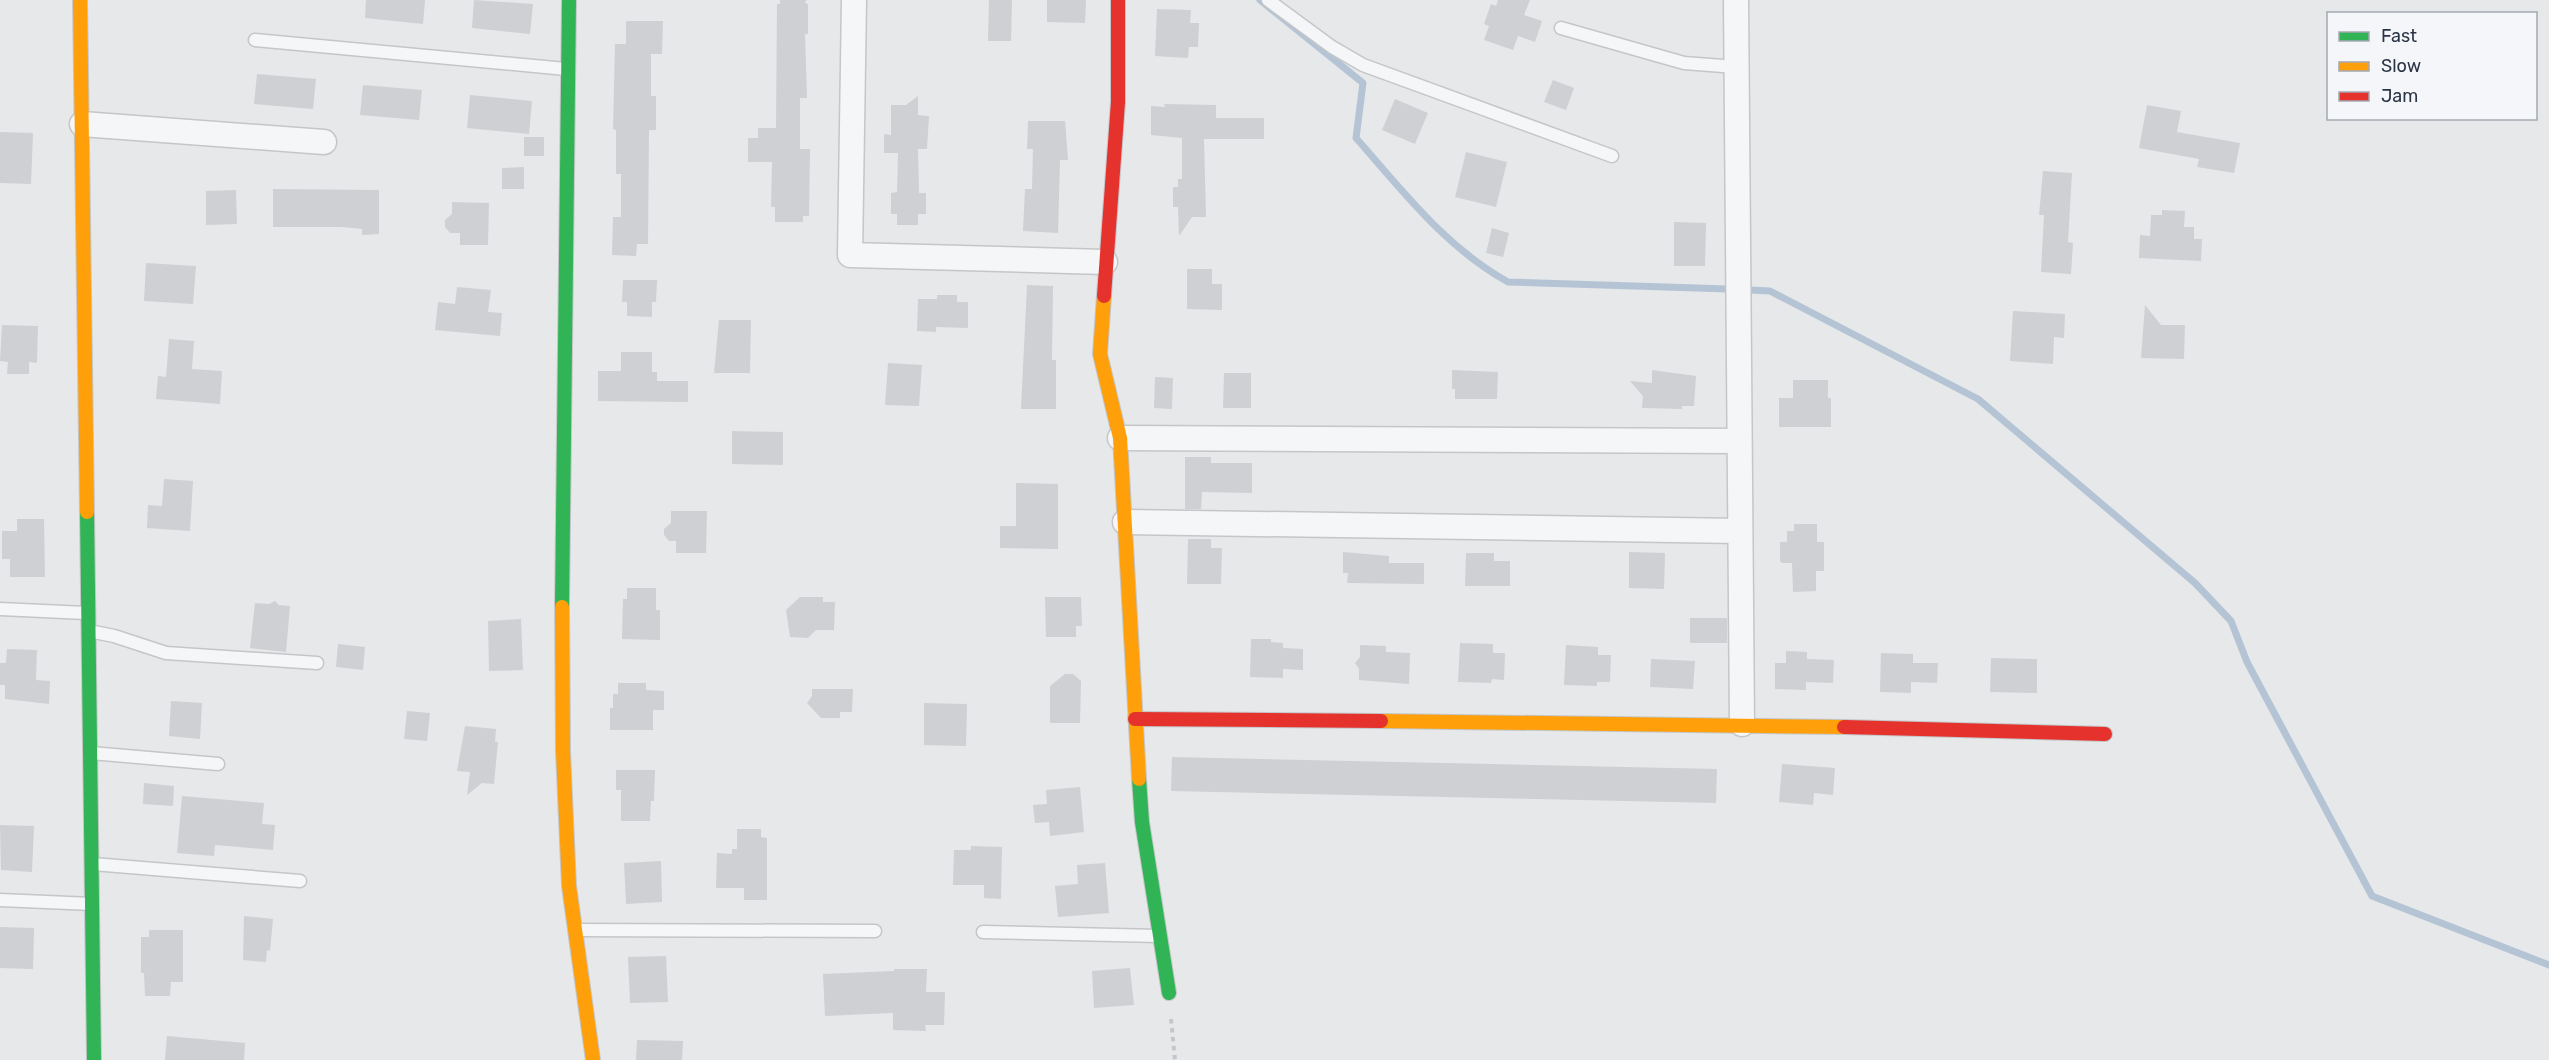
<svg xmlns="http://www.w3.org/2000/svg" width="2549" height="1060" font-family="Rubik,sans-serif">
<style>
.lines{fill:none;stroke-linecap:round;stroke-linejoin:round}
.stream{stroke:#b4c4d5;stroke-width:7}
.building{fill:#ced0d3}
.lane-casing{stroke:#c4c6c8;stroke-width:15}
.street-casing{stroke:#c4c6c8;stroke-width:27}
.fast-casing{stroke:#c4c6c8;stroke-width:16}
.slow-casing{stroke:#c4c6c8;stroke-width:16}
.jam-casing{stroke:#c4c6c8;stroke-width:16}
.path{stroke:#c5c6ca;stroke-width:4;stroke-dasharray:4.5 4.5;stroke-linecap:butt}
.lane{stroke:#f5f6f7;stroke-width:12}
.street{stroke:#f5f6f7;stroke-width:24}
.fast{stroke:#30b455;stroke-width:14}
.slow{stroke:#ff9f0a;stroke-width:14}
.jam{stroke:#e5322d;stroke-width:14}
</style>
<rect width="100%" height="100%" fill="#e6e8ea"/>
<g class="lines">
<path class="stream" d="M 1260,0 L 1363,83 L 1356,138 C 1403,191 1445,247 1508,282 L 1728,289
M 1750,290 L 1770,291 L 1978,399 L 2195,583 L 2231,621 L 2247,662 L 2372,896 L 2549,965"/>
</g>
<path class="building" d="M 366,0 L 425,0 L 423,24 L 365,18 Z
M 474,0 L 533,4 L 530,34 L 472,28 Z
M 780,0 L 806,0 L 805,3 L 808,4 L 808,34 L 805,34 L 807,98 L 800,98 L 800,149 L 810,149 L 809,216 L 803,216 L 803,222 L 775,222 L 775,207 L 771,207 L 772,162 L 748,162 L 748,138 L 758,138 L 758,128 L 776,128 L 777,4 L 780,4 Z
M 989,0 L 1012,0 L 1011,41 L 988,41 Z
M 1047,0 L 1086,0 L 1085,23 L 1047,22 Z
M 1498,0 L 1530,0 L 1524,15 L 1542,21 L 1535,42 L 1518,36 L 1513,50 L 1484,40 L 1489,26 L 1484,24 L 1491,4 L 1496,6 Z
M 1157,9 L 1191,10 L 1190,23 L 1199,23 L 1198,47 L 1189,47 L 1188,58 L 1155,56 Z
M 626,21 L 663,21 L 662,54 L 651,54 L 651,96 L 656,96 L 656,130 L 649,130 L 648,244 L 637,244 L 636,256 L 612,255 L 613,217 L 621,217 L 621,174 L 616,174 L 616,130 L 613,129 L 615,44 L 626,44 Z
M 257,74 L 316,79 L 313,109 L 254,104 Z
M 1553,80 L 1574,88 L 1566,110 L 1544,102 Z
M 363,85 L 422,90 L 419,120 L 360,115 Z
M 470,95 L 532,101 L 529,134 L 467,128 Z
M 918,96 L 918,115 L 929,116 L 927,149 L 918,149 L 919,193 L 926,193 L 926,214 L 918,214 L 918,225 L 897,225 L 897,214 L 891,214 L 891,193 L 897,192 L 898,153 L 884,153 L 884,134 L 891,135 L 891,105 L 906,105 Z
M 1395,99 L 1428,113 L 1415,144 L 1382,130 Z
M 1164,104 L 1216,105 L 1216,118 L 1264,118 L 1264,139 L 1204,139 L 1206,217 L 1192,217 L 1179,236 L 1178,207 L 1173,207 L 1173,187 L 1178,187 L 1178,179 L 1182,179 L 1182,138 L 1151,135 L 1151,106 L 1165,107 Z
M 2147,105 L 2181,111 L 2177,132 L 2240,143 L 2234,173 L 2197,167 L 2199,159 L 2139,148 Z
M 1028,121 L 1065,121 L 1068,160 L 1060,160 L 1058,233 L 1023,231 L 1025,189 L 1032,189 L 1033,149 L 1027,149 Z
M 0,132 L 33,133 L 31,184 L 0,183 Z
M 524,137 L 544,137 L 544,156 L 524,156 Z
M 1466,152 L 1507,162 L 1496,207 L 1455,197 Z
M 524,167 L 524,189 L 502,189 L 502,168 Z
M 2043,171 L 2072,173 L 2068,242 L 2073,243 L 2071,274 L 2041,272 L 2044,215 L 2039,215 Z
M 273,189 L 379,190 L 379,234 L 362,235 L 362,229 L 342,227 L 273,227 Z
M 236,190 L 237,224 L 206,225 L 206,191 Z
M 452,202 L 489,203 L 488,245 L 460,245 L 460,233 L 450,233 L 445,227 L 445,220 L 452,214 Z
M 2162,210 L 2185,211 L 2184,227 L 2194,227 L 2194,239 L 2202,239 L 2201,261 L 2139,258 L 2140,235 L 2150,236 L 2151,215 L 2162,215 Z
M 1674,222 L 1706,223 L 1705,266 L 1674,266 Z
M 1492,228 L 1509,233 L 1503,257 L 1486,253 Z
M 146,263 L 196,266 L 193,304 L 144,301 Z
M 1187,269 L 1212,269 L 1212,284 L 1222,284 L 1222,310 L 1187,309 Z
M 623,280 L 657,280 L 656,302 L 652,302 L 652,317 L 627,316 L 627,302 L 622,302 Z
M 1027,285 L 1053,286 L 1052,360 L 1056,360 L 1056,409 L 1021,409 Z
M 457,287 L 491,290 L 488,312 L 502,313 L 500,336 L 435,330 L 438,302 L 455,304 Z
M 937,295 L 957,295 L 957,302 L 968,302 L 968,328 L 936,327 L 936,332 L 917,331 L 918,299 L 937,299 Z
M 2145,305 L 2161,325 L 2185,325 L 2184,359 L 2141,358 Z
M 2013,311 L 2065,314 L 2064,338 L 2054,337 L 2053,364 L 2010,361 Z
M 719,320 L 751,320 L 750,373 L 714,373 Z
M 2,325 L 38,326 L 37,363 L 29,362 L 29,374 L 7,374 L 8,362 L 0,361 Z
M 169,339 L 194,341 L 192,369 L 222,371 L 220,404 L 156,399 L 158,376 L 166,377 Z
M 621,352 L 652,352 L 652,372 L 657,372 L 657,381 L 688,381 L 688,402 L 598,401 L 598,371 L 621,371 Z
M 888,363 L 922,365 L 919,406 L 885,405 Z
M 1452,370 L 1498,372 L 1497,399 L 1455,399 L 1455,389 L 1452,389 Z
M 1652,370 L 1696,376 L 1694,406 L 1682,406 L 1682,409 L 1642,408 L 1643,396 L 1630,381 L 1652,383 Z
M 1224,373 L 1251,373 L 1251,408 L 1223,408 Z
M 1155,377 L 1173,378 L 1172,409 L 1154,408 Z
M 1793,380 L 1828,380 L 1828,398 L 1831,398 L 1831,427 L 1779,427 L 1779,398 L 1793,398 Z
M 732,431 L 783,432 L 783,465 L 732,464 Z
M 1185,457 L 1211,457 L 1211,463 L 1252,463 L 1252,493 L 1202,492 L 1201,509 L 1185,509 Z
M 164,479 L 193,481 L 190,531 L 147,528 L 148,505 L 162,506 Z
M 1016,483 L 1058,484 L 1058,549 L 1000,548 L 1000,526 L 1016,526 Z
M 671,511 L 707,511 L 706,553 L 676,553 L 676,541 L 669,541 L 664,535 L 664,529 L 671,523 Z
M 17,519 L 44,519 L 45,577 L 10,577 L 10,559 L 2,559 L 2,531 L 17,531 Z
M 1794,524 L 1817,524 L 1817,542 L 1824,542 L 1824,571 L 1816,571 L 1816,591 L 1793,592 L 1792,563 L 1782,563 L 1780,561 L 1780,542 L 1787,542 L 1787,531 L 1794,531 Z
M 1188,539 L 1211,539 L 1211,548 L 1222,548 L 1221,584 L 1187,584 Z
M 1343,552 L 1389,556 L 1389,563 L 1424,563 L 1424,584 L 1347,583 L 1348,573 L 1343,573 Z
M 1629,552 L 1665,553 L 1664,589 L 1629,588 Z
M 1466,553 L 1494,553 L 1494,561 L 1510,561 L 1510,586 L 1465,586 Z
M 627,588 L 656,588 L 656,610 L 660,610 L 660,640 L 622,639 L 623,599 L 627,599 Z
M 800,597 L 823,597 L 823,602 L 835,602 L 834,630 L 816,630 L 808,638 L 790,637 L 786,610 Z
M 1045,597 L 1081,597 L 1082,626 L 1076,626 L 1076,637 L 1046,637 Z
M 275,601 L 279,605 L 290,606 L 286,652 L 250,648 L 255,603 L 269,604 Z
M 1690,618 L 1727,618 L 1727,643 L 1690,643 Z
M 521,619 L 523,670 L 489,671 L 488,621 Z
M 1251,639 L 1271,639 L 1271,642 L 1283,643 L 1283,648 L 1303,649 L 1303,670 L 1283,669 L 1283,678 L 1250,677 Z
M 1460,643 L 1493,644 L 1493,653 L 1505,653 L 1504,680 L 1492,679 L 1491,683 L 1458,682 Z
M 338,644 L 365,647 L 363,670 L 336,667 Z
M 1360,645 L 1386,646 L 1386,652 L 1410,653 L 1409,684 L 1359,680 L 1359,669 L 1355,663 L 1360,657 Z
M 1566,645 L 1598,647 L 1598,655 L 1611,655 L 1610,682 L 1597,682 L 1597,686 L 1564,685 Z
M 7,649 L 37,650 L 36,680 L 50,681 L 49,704 L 5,699 L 5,685 L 0,685 L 0,663 L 6,663 Z
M 1786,651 L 1807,652 L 1807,659 L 1834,660 L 1833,683 L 1806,682 L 1806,690 L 1775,689 L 1775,663 L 1786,663 Z
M 1881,653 L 1913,654 L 1913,663 L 1938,663 L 1937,683 L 1911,682 L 1911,693 L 1880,692 Z
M 1991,658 L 2037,659 L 2037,693 L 1990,692 Z
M 1651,659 L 1695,661 L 1693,689 L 1650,687 Z
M 1065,674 L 1073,674 L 1081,681 L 1080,723 L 1050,723 L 1050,686 Z
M 618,683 L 646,683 L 646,690 L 664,691 L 664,710 L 653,710 L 653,730 L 610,730 L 610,708 L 613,708 L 613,694 L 618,694 Z
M 812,689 L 853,689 L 852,712 L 840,712 L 840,718 L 821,718 L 807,703 L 812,696 Z
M 171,701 L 202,703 L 200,739 L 169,736 Z
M 924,703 L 967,704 L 966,746 L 924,745 Z
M 407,711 L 430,713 L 427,741 L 404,739 Z
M 465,726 L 496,729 L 495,742 L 498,742 L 494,784 L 482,783 L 467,795 L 470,772 L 457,771 Z
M 1172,757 L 1717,769 L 1716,803 L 1171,791 Z
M 1782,764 L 1835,768 L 1833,795 L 1814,793 L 1813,805 L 1779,802 Z
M 616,770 L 655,770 L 654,801 L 651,801 L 650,821 L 621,821 L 621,790 L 616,790 Z
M 144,783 L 174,786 L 173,806 L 143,804 Z
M 1080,787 L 1084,832 L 1050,836 L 1049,822 L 1035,823 L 1033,805 L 1047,804 L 1046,790 Z
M 182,796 L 264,803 L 262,824 L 275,825 L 273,850 L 215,845 L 214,856 L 177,853 Z
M 0,825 L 34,826 L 32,872 L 1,870 Z
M 737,829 L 761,829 L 761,837 L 767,838 L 767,900 L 744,900 L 744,888 L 716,888 L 717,853 L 732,854 L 732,849 L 737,849 Z
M 971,846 L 1002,847 L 1001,899 L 984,898 L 984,885 L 953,885 L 954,850 L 971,850 Z
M 661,861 L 662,902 L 626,904 L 624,863 Z
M 1105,863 L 1109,913 L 1058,917 L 1055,886 L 1078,884 L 1077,865 Z
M 244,916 L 273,919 L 270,951 L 267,950 L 266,962 L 243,960 Z
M 0,927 L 34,928 L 33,969 L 0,968 Z
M 149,930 L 183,930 L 183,982 L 171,982 L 170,996 L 145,996 L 144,973 L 141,973 L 141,937 L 149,937 Z
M 666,956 L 668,1002 L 630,1003 L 628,957 Z
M 1130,968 L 1134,1005 L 1094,1008 L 1092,971 Z
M 894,969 L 927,969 L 926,992 L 945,992 L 944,1025 L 925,1025 L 926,1031 L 893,1030 L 893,1013 L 825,1016 L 823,974 L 894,971 Z
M 167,1036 L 245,1043 L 244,1060 L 165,1060 Z
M 637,1040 L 683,1041 L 682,1060 L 636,1060 Z"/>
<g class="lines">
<g class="lane-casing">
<path id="lane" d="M 1268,0 L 1332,47 L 1363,65 L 1612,156
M 1561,28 L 1684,63 L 1736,67
M 255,40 L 566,69
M 0,609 L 86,613
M 89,631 L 114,636 L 166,653 L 317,663
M 91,753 L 218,764
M 93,864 L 300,881
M 0,900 L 92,904
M 576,930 L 875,931
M 983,932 L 1159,936"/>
</g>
<g class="street-casing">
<path id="street" d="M 854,0 L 850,255 L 1105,262
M 1736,0 L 1742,724
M 82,124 L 324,142
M 1120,438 L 1739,441
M 1125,522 L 1740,531"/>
</g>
<g class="fast-casing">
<path id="fast" d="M 87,512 L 94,1060
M 562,607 L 569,0
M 1139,779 L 1142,822 L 1169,993"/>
</g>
<g class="slow-casing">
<path id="slow" d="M 80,0 L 87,512
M 1104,296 L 1100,354 L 1120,438 L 1139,779
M 562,607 L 563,751 L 569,886 L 593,1060
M 1381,721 L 1844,727"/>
</g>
<g class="jam-casing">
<path id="jam" d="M 1104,296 L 1118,102 L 1118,0
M 1135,719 L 1381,721
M 1844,727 L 2105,734"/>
</g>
<path class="path" d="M 1171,1019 L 1175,1060"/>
<use href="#lane" class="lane"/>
<use href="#street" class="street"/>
<use href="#fast" class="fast"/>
<use href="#slow" class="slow"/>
<use href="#jam" class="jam"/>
</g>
<rect x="2327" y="12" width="210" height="108" fill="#f4f6f9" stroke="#a4a8b1" stroke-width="1.5"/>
<rect x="2339" y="32" width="30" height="9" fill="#30b455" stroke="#a4a8b1" stroke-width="1.5"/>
<text x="2381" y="42" font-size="18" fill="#2b3445">Fast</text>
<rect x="2339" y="62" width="30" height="9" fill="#ff9f0a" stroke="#a4a8b1" stroke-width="1.5"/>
<text x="2381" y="72" font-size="18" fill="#2b3445">Slow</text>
<rect x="2339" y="92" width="30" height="9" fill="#e5322d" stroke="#a4a8b1" stroke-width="1.5"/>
<text x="2381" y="102" font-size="18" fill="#2b3445">Jam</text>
</svg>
